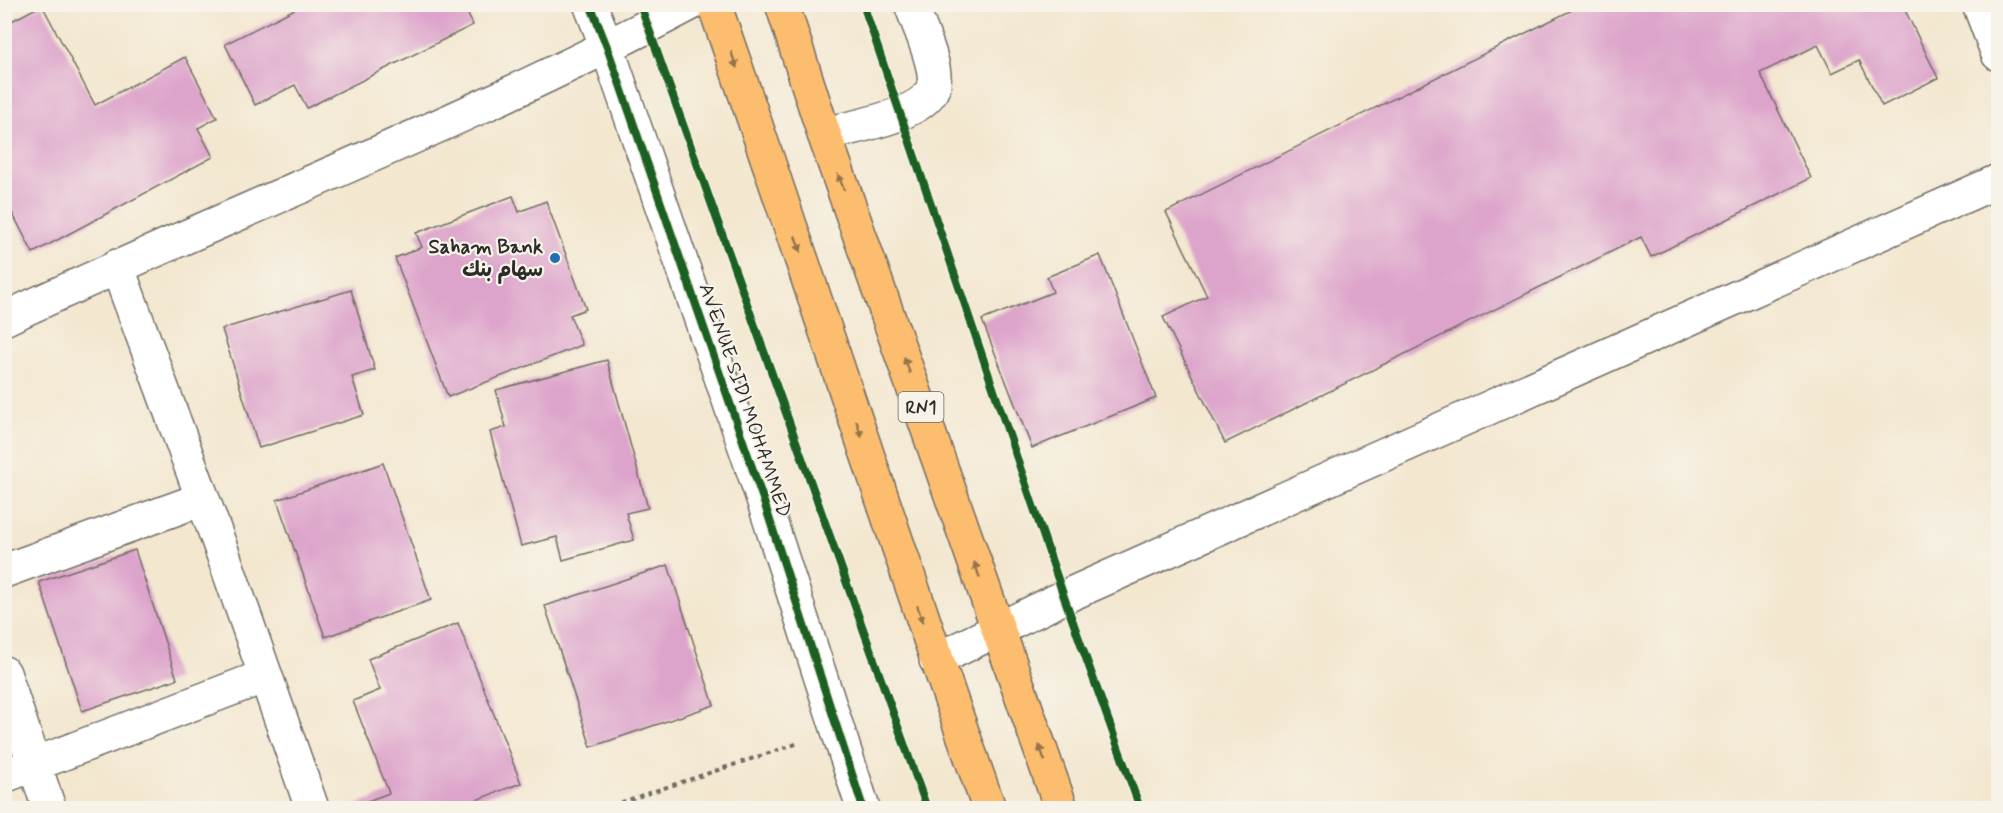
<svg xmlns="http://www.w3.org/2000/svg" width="2003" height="813" font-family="Mynerve,'Playpen Sans Arabic',sans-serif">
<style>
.building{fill:#dda4cb}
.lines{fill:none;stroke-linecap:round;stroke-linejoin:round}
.minor-casing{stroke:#716d65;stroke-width:36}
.major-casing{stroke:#716d65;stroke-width:36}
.path{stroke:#716d65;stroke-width:4;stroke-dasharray:4.5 4.5;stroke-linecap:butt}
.minor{stroke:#fff;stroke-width:33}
.major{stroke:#fcbd6e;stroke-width:33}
.cycleway-casing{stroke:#f7f3e8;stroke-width:11}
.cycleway{stroke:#1b5e20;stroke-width:8}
.oneway{fill:#94744c}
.poi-dot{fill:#1f6fb2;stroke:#f7f3e8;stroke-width:2}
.labels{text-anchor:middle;stroke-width:4.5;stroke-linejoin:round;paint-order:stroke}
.shield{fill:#f7f3e8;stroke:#686764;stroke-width:1.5}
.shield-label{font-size:18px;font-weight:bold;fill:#2b2b2b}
.poi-label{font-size:20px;font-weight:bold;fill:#2b2b2b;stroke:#f7f3e8;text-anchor:end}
.street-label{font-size:20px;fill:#2b2b2b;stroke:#f7f3e8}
</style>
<rect width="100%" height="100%" fill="#f7f3e8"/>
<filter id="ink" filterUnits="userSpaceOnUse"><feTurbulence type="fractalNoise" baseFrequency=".0167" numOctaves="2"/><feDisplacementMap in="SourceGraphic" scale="12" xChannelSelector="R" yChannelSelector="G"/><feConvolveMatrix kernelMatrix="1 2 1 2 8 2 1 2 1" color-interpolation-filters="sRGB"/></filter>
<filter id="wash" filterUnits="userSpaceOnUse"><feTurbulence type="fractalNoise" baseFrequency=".008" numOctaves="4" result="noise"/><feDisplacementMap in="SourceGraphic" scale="24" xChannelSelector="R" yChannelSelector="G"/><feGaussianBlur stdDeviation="1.35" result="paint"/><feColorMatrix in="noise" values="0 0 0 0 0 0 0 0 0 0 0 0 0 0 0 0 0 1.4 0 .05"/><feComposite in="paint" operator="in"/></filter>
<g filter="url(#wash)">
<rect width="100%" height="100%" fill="#f3e7d0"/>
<g id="blocks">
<path class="building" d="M 305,4 L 463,4 L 473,25 L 307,108 L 295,85 L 255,105 L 225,44 Z
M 1584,4 L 1902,4 L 1938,78 L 1882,106 L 1859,60 L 1832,73 L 1818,45 L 1760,73 L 1811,178 L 1651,257 L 1641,237 L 1225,443 L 1163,317 L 1207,296 L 1166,212 Z
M 42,5 L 95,105 L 185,57 L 217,118 L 198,128 L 213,157 L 33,253 L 4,197 L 4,25 Z
M 513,196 L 519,212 L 546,201 L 586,309 L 570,315 L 582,345 L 448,397 L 395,258 L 422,247 L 416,233 Z
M 1100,255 L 1156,398 L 1032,448 L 982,320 L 1053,292 L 1047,277 Z
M 351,290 L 375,370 L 352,377 L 364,415 L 259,448 L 222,329 Z
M 607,360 L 648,508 L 626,513 L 634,540 L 563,560 L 557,537 L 521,546 L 490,432 L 506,427 L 496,390 Z
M 383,463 L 431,600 L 325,637 L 277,500 Z
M 135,550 L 177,679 L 82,711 L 39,582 Z
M 668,565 L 714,705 L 591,747 L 545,606 Z
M 458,623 L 521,783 L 455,808 L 349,808 L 389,793 L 353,701 L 380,690 L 368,659 Z"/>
</g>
</g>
<g filter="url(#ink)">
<use href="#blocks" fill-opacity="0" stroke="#716d65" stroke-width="1.5"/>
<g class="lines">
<g class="minor-casing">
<path id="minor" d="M 590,4 L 607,47 L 763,499 L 863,808
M 1979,4 L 1998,54
M 824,134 C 849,128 929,115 934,84 C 937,63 918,25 911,4
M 117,266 L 218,540 L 312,808
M 4,319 C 231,212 468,122 690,4
M 4,571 L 202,499
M 936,660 L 1064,597 L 1998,181
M 4,673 L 49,808
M 4,776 L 265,676"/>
</g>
<g class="major-casing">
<path id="major" d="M 714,4 C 808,272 894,542 989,808
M 782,4 L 824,134 L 1061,808"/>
</g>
<path class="path" d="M 604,808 L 799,743"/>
<use href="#minor" class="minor"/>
<use href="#major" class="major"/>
<g class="cycleway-casing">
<path id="cycleway" d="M 590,4 L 607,47 L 763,499 L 863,808
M 640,4 L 927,808
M 863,4 L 1064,597 L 1140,808"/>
</g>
<use href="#cycleway" class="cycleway"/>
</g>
<defs><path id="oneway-solid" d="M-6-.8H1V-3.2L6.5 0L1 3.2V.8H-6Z" transform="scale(1.5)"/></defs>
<g class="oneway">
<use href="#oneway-solid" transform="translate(734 60) rotate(71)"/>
<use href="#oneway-solid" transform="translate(841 182) rotate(-110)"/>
<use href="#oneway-solid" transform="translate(798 244) rotate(71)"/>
<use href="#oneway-solid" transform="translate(907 365) rotate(-109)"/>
<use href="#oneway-solid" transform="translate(859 429) rotate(72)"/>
<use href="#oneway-solid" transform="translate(977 570) rotate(-109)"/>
<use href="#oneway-solid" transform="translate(920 614) rotate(72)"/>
<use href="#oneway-solid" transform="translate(1042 753) rotate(-110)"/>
</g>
</g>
<circle class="poi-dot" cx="555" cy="258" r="6"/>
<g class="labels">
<rect class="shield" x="898.5" y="392" width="45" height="30" rx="4.5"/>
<g class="shield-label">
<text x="921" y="413">RN1</text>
</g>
<g class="poi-label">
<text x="543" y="253">Saham Bank<tspan x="543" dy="23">سهام بنك</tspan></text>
</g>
<g class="street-label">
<text transform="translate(746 400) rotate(71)" y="7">AVENUE SIDI MOHAMMED</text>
</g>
</g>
<rect width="2003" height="813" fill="none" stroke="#f7f3e8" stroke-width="24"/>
</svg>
